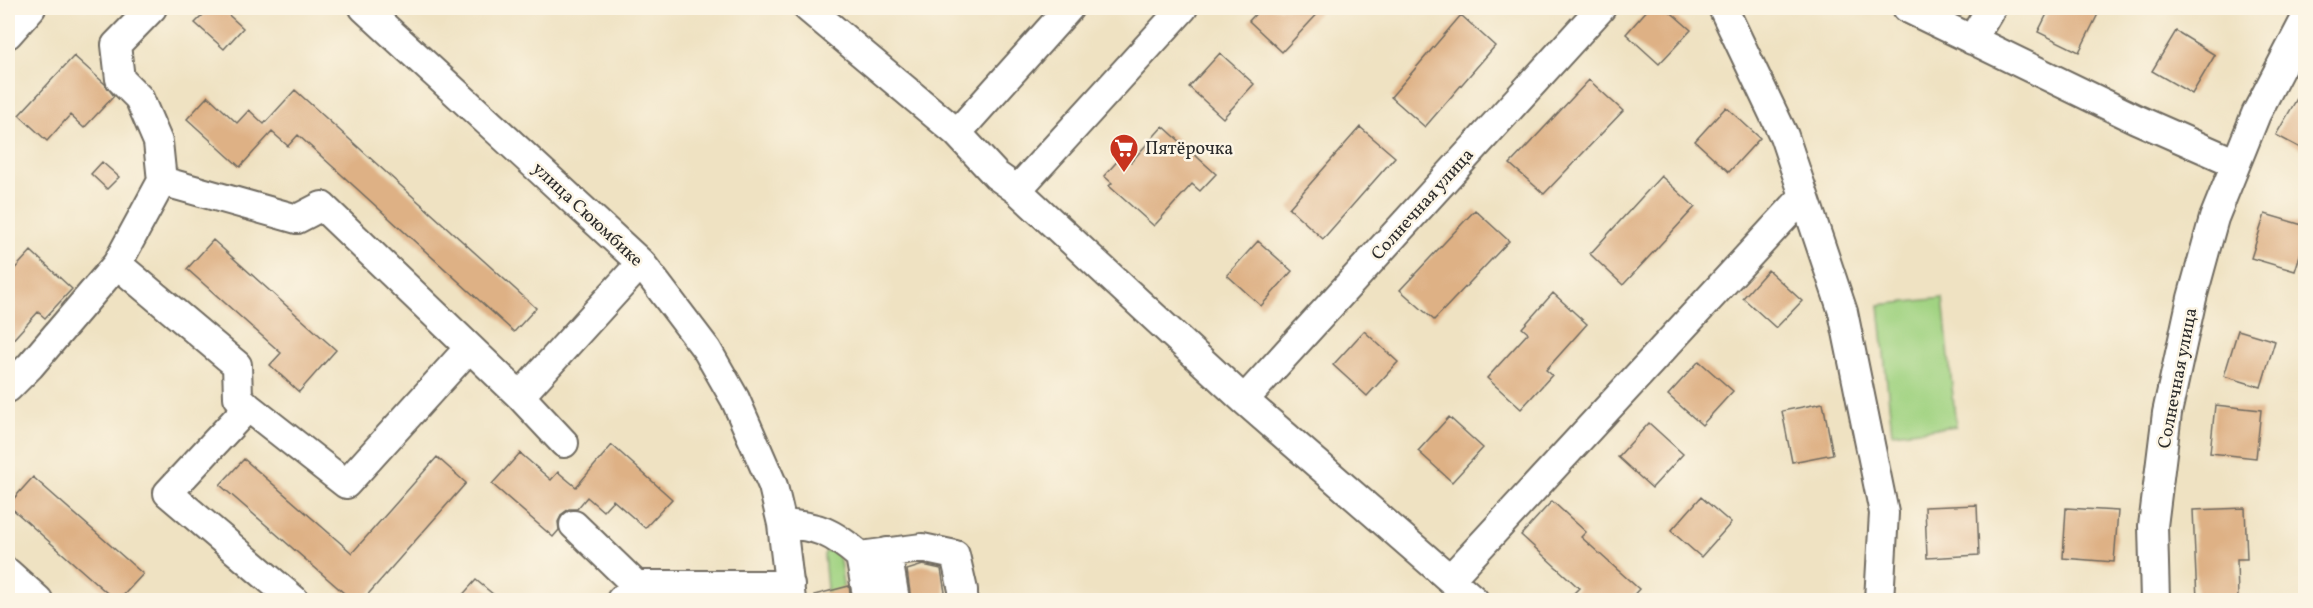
<svg xmlns="http://www.w3.org/2000/svg" width="2313" height="608" font-family="Vollkorn,serif">
<style>
.green{fill:#a1d382;stroke:#667f56;stroke-width:1.5}
.building{fill:#deb185}
.lines{fill:none;stroke-linecap:round;stroke-linejoin:round}
.minor-casing{stroke:#706b60;stroke-width:32}
.minor{stroke:#fff;stroke-width:28}
.labels{text-anchor:middle;stroke-width:5;stroke-linejoin:round;paint-order:stroke}
.poi-label{font-size:18px;fill:#2b2b2b;stroke:#fcf5e5;text-anchor:start}
.street-label{font-size:18px;fill:#2b2b2b;stroke:#fcf5e5}
</style>
<rect width="100%" height="100%" fill="#fcf5e5"/>
<filter id="ink" filterUnits="userSpaceOnUse"><feTurbulence type="fractalNoise" baseFrequency=".0167" numOctaves="2"/><feDisplacementMap in="SourceGraphic" scale="12" xChannelSelector="R" yChannelSelector="G"/><feConvolveMatrix kernelMatrix="1 2 1 2 8 2 1 2 1" color-interpolation-filters="sRGB"/></filter>
<filter id="wash" filterUnits="userSpaceOnUse"><feTurbulence type="fractalNoise" baseFrequency=".008" numOctaves="4" result="noise"/><feDisplacementMap in="SourceGraphic" scale="24" xChannelSelector="R" yChannelSelector="G"/><feGaussianBlur stdDeviation="1.35" result="paint"/><feColorMatrix in="noise" values="0 0 0 0 0 0 0 0 0 0 0 0 0 0 0 0 0 1.4 0 .05"/><feComposite in="paint" operator="in"/></filter>
<g filter="url(#wash)">
<rect width="100%" height="100%" fill="#efe2c2"/>
<path class="green" d="M 1943,298 L 1956,426 L 1892,433 L 1879,305 Z
M 831,549 L 836,550 L 840,561 L 845,600 L 828,600 L 824,555 L 826,551 Z"/>
<g id="blocks">
<path class="building" d="M 210,8 L 221,8 L 243,28 L 224,49 L 195,23 Z
M 1261,8 L 1323,8 L 1282,52 L 1249,21 Z
M 1649,8 L 1666,8 L 1691,30 L 1659,64 L 1626,34 Z
M 2050,8 L 2101,8 L 2079,52 L 2038,32 Z
M 1461,15 L 1495,46 L 1425,127 L 1391,97 Z
M 2176,31 L 2215,55 L 2192,94 L 2152,71 Z
M 1220,53 L 1254,84 L 1223,118 L 1189,87 Z
M 74,56 L 105,84 L 114,96 L 84,128 L 70,115 L 47,141 L 19,115 Z
M 1589,80 L 1623,111 L 1544,194 L 1510,164 Z
M 2306,83 L 2306,151 L 2276,135 Z
M 295,90 L 536,308 L 514,332 L 298,135 L 288,146 L 272,132 L 240,167 L 187,119 L 208,96 L 237,123 L 249,110 L 264,124 Z
M 1726,107 L 1760,138 L 1729,172 L 1695,141 Z
M 1163,126 L 1216,174 L 1200,191 L 1192,184 L 1154,226 L 1109,186 L 1112,183 L 1104,176 L 1123,155 L 1131,162 Z
M 1360,127 L 1395,157 L 1323,239 L 1289,208 Z
M 102,162 L 119,177 L 107,189 L 91,174 Z
M 1661,176 L 1695,207 L 1623,285 L 1590,254 Z
M 1475,210 L 1509,241 L 1434,320 L 1400,290 Z
M 2265,214 L 2306,226 L 2306,236 L 2295,271 L 2251,258 Z
M 213,240 L 336,350 L 299,392 L 270,365 L 281,353 L 187,269 Z
M 1258,241 L 1292,271 L 1261,306 L 1227,275 Z
M 31,251 L 72,289 L 45,318 L 38,312 L 8,345 L 8,276 Z
M 1768,270 L 1802,301 L 1776,328 L 1743,298 Z
M 1553,293 L 1587,324 L 1546,370 L 1552,375 L 1521,409 L 1487,378 L 1528,333 L 1522,328 Z
M 2238,330 L 2275,341 L 2261,387 L 2224,376 Z
M 1364,331 L 1398,362 L 1367,396 L 1333,365 Z
M 1699,361 L 1733,391 L 1702,425 L 1668,395 Z
M 1823,403 L 1833,454 L 1792,462 L 1782,411 Z
M 2215,405 L 2261,410 L 2256,458 L 2210,453 Z
M 1449,417 L 1483,448 L 1452,482 L 1418,451 Z
M 1649,423 L 1683,454 L 1652,488 L 1618,457 Z
M 612,445 L 672,499 L 645,528 L 613,500 L 603,511 L 587,497 L 577,509 L 569,509 L 562,514 L 558,522 L 559,530 L 553,537 L 492,484 L 520,453 L 551,480 L 558,472 L 576,487 Z
M 437,457 L 466,483 L 363,600 L 352,600 L 220,485 L 244,459 L 352,553 Z
M 33,477 L 143,574 L 119,600 L 115,600 L 8,505 Z
M 1701,497 L 1731,523 L 1701,557 L 1671,531 Z
M 1552,501 L 1586,532 L 1581,537 L 1639,589 L 1629,600 L 1567,600 L 1579,588 L 1521,535 Z
M 1977,505 L 1979,555 L 1927,558 L 1925,507 Z
M 2066,508 L 2118,511 L 2114,562 L 2063,558 Z
M 2245,508 L 2247,559 L 2237,559 L 2238,600 L 2197,600 L 2193,510 Z
M 923,565 L 941,569 L 946,598 L 911,600 L 907,570 Z
M 476,580 L 500,600 L 458,600 Z
M 849,586 L 851,600 L 815,600 L 814,595 Z"/>
</g>
</g>
<g filter="url(#ink)">
<use href="#blocks" fill-opacity="0" stroke="#706b60" stroke-width="1.5"/>
<g class="lines">
<g class="minor-casing">
<path id="minor" d="M 364,8 L 641,263 L 707,350 L 735,399 L 773,486 L 782,524 L 791,600
M 808,8 L 957,133 L 996,175 L 1017,190 L 1244,400 L 1474,600
M 1723,8 L 1784,136 L 1843,312 L 1884,513 L 1879,600
M 1907,8 L 2136,119 L 2236,163
M 8,34 L 31,8
M 1972,40 L 1991,8
M 957,133 L 1069,8
M 162,181 L 297,219 L 322,206 L 520,396 L 641,263
M 1017,190 L 1183,8
M 117,264 L 237,365 L 238,397 L 248,407 L 346,484 L 469,348
M 8,388 L 30,366 L 117,264 L 162,181 L 158,142 L 139,98 L 120,79 L 116,45 L 152,8
M 520,396 L 564,443
M 1244,400 L 1601,8
M 248,407 L 168,493 L 294,600
M 782,524 C 819,526 832,532 860,556 L 868,600
M 574,525 L 636,585
M 887,552 L 895,600
M 860,556 L 922,548 L 955,555 L 963,590 L 963,600
M 8,573 L 38,600
M 1450,579 L 1804,196
M 621,600 L 636,585 L 790,585
M 2155,600 L 2153,526 L 2167,413 L 2192,298 L 2214,218 L 2256,114 L 2306,18"/>
</g>
<use href="#minor" class="minor"/>
</g>
</g>
<defs>
<g id="supermarket-pin" transform="scale(1.5)"><path d="M0 17L-7.5 6A9.5 9.5 0 1 1 7.5 6Z" fill="#c8321e" stroke="#fcf5e5"/><path d="M-6-5.5h2.5l.6 2H6L4.5 2H-2.5L-4.4-4H-6ZM-1.5 3.2a1.3 1.3 0 1 0 .1 0ZM3 3.2a1.3 1.3 0 1 0 .1 0Z" fill="#fff"/></g>
</defs>
<g fill-rule="evenodd">
<use href="#supermarket-pin" x="1124" y="148"/>
</g>
<g class="labels">
<g class="poi-label">
<text x="1145" y="154">Пятёрочка</text>
</g>
<g class="street-label">
<text transform="translate(1422 204) rotate(-48)" y="6">Солнечная улица</text>
<text transform="translate(588 214) rotate(43)" y="6">улица Сююмбике</text>
<text transform="translate(2177 378) rotate(-79)" y="6">Солнечная улица</text>
</g>
</g>
<rect width="2313" height="608" fill="none" stroke="#fcf5e5" stroke-width="30"/>
</svg>
